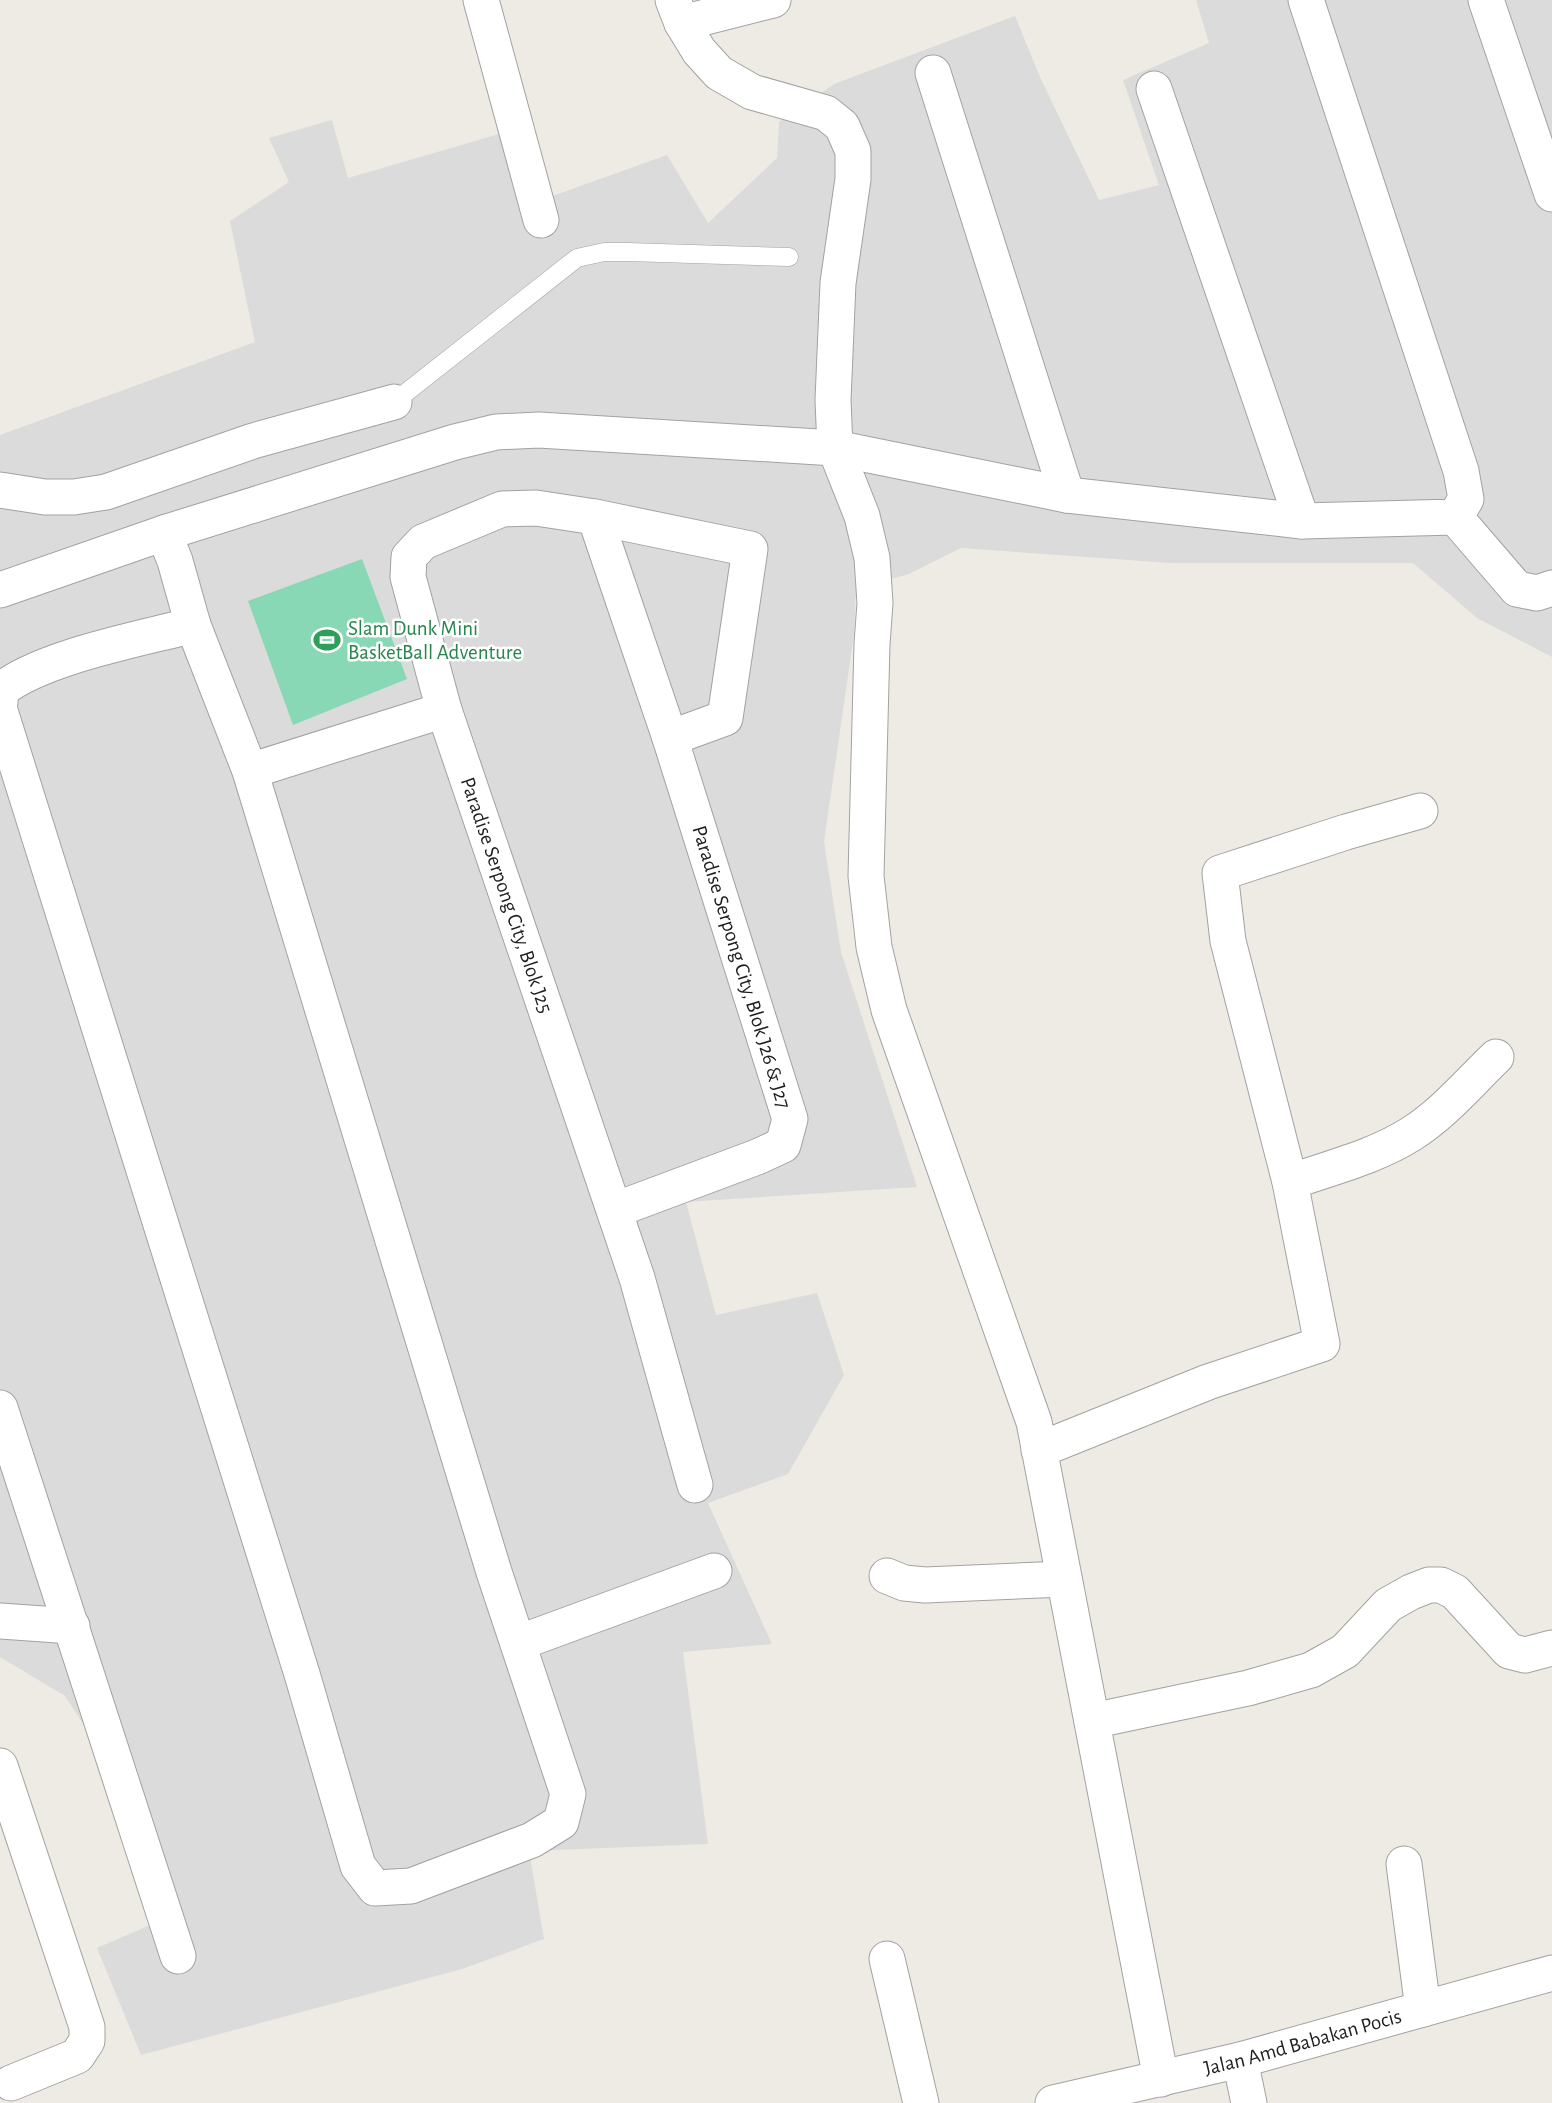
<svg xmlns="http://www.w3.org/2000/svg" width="1552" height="2103" font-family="'Alegreya Sans',sans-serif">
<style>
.residential{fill:#dcdbdb}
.pitch{fill:#88d8b6}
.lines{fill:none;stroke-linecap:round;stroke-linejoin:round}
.lane-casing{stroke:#a2a2a2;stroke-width:19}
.street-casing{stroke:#a2a2a2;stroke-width:37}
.lane{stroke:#fff;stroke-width:18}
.street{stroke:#fff;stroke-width:35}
.labels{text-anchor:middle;stroke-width:5;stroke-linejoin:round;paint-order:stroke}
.leisure-label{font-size:21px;fill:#27864d;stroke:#fff;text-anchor:start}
.street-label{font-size:21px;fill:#1e1e1e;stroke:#fff}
</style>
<rect width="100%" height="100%" fill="#eeebe5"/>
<path class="residential" d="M 1196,0 L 1552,0 L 1552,657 L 1477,618 L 1413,563 L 1170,563 L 961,548 L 909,574 L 856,589 L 854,634 L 824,842 L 841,952 L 917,1187 L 686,1202 L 716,1315 L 817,1293 L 844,1375 L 788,1474 L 708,1503 L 772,1644 L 683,1652 L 708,1844 L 529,1851 L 544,1939 L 462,1969 L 141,2055 L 97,1948 L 157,1922 L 119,1779 L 65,1696 L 0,1657 L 0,435 L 255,342 L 230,221 L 289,182 L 269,138 L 332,120 L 348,178 L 506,132 L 519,208 L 667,155 L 708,223 L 777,158 L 779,122 L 834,84 L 1015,16 L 1040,77 L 1099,200 L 1159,185 L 1123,80 L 1209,43 Z"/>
<path class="pitch" d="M 362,559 L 407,679 L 293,725 L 248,601 Z"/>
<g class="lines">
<g class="lane-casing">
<path id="lane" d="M 394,402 L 577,258 L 604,252 L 628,252 L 789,257"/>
</g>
<g class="street-casing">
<g id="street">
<path d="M 481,0 L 541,220"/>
<path d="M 673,0 L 682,23 L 699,51 L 719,73 L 752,92 L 826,113 L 842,126 L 853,151 L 853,179 L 838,283 L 833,400 L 835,448 L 862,516 L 872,558 L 875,603 L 872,644 L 866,876 L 874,947 L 889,1010 L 1034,1422 L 1161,2079"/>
<path d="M 1486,0 L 1552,194"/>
<path d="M 682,23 L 773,0"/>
<path d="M 933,73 L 1067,495 L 1302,521 L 1455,517 L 1466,499 L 1461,471 L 1306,0"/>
<path d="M 1154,89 L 1302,521"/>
<path d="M 0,490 L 45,497 L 74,497 L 106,492 L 253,441 L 394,402"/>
<path d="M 595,517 L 750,549 L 725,718 L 670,738"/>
<path d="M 1455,517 L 1517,589 L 1537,593 L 1552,588"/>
<path d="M 164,533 L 175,561 L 193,625"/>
<path d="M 0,590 L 164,533 L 455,442 L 496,432 L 539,430 L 835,448 L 1067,495"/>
<path d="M 0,702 L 1,690 C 42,657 140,639 193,625 L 250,771 L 494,1572 L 568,1794 L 561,1822 L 532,1840 L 411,1886 L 375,1888 L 358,1866 L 302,1674 L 0,711"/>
<path d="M 250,771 L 444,710"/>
<path d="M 1290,1182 C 1329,1168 1375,1157 1411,1134 C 1443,1114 1469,1083 1496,1057"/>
<path id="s1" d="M 615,1210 L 757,1157 L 783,1145 L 790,1119 L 670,738 L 595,517 L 536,508 L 502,509 L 423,542 L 409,557 L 408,577 L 444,710 L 637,1278 L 695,1485"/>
<path d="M 0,1408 L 178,1956"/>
<path d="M 1039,1450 L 1208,1382 L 1322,1344 L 1290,1182 L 1228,941 L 1220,873 L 1346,832 L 1420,811"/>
<path d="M 887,1576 L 904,1583 L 925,1585 L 1064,1579"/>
<path d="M 0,1621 L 72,1626"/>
<path d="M 518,1643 L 714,1571"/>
<path d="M 1092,1721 L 1248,1688 L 1311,1670 L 1345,1651 L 1388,1605 L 1411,1592 L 1429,1585 L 1441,1585 L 1455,1592 L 1509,1651 L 1525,1655 L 1552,1648"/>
<path d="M 0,1766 L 87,2027 L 87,2041 L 77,2056 L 11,2083"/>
<path d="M 1404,1864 L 1423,2009"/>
<path d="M 887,1959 L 921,2103"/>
<path d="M 1240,2060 L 1249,2103"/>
<path id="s2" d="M 1053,2103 L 1240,2060 L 1552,1973"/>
</g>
</g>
<use href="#lane" class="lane"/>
<use href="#street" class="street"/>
</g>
<defs>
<g id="stadium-bare" transform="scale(2.1)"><path d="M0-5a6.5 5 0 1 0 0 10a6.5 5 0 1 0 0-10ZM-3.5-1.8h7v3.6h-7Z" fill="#2e9e5b" stroke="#fff" stroke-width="2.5" paint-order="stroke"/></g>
</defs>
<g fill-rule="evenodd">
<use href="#stadium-bare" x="327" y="640"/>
</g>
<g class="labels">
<g class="leisure-label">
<text x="348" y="635">Slam Dunk Mini<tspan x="348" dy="24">BasketBall Adventure</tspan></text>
</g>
<g class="street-label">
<text dy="7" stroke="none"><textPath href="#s1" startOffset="1393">Paradise Serpong City, Blok J25</textPath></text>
<text transform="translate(742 967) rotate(73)" y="7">Paradise Serpong City, Blok J26 &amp; J27</text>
<text dy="7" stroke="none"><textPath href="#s2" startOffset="257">Jalan Amd Babakan Pocis</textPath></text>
</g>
</g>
</svg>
